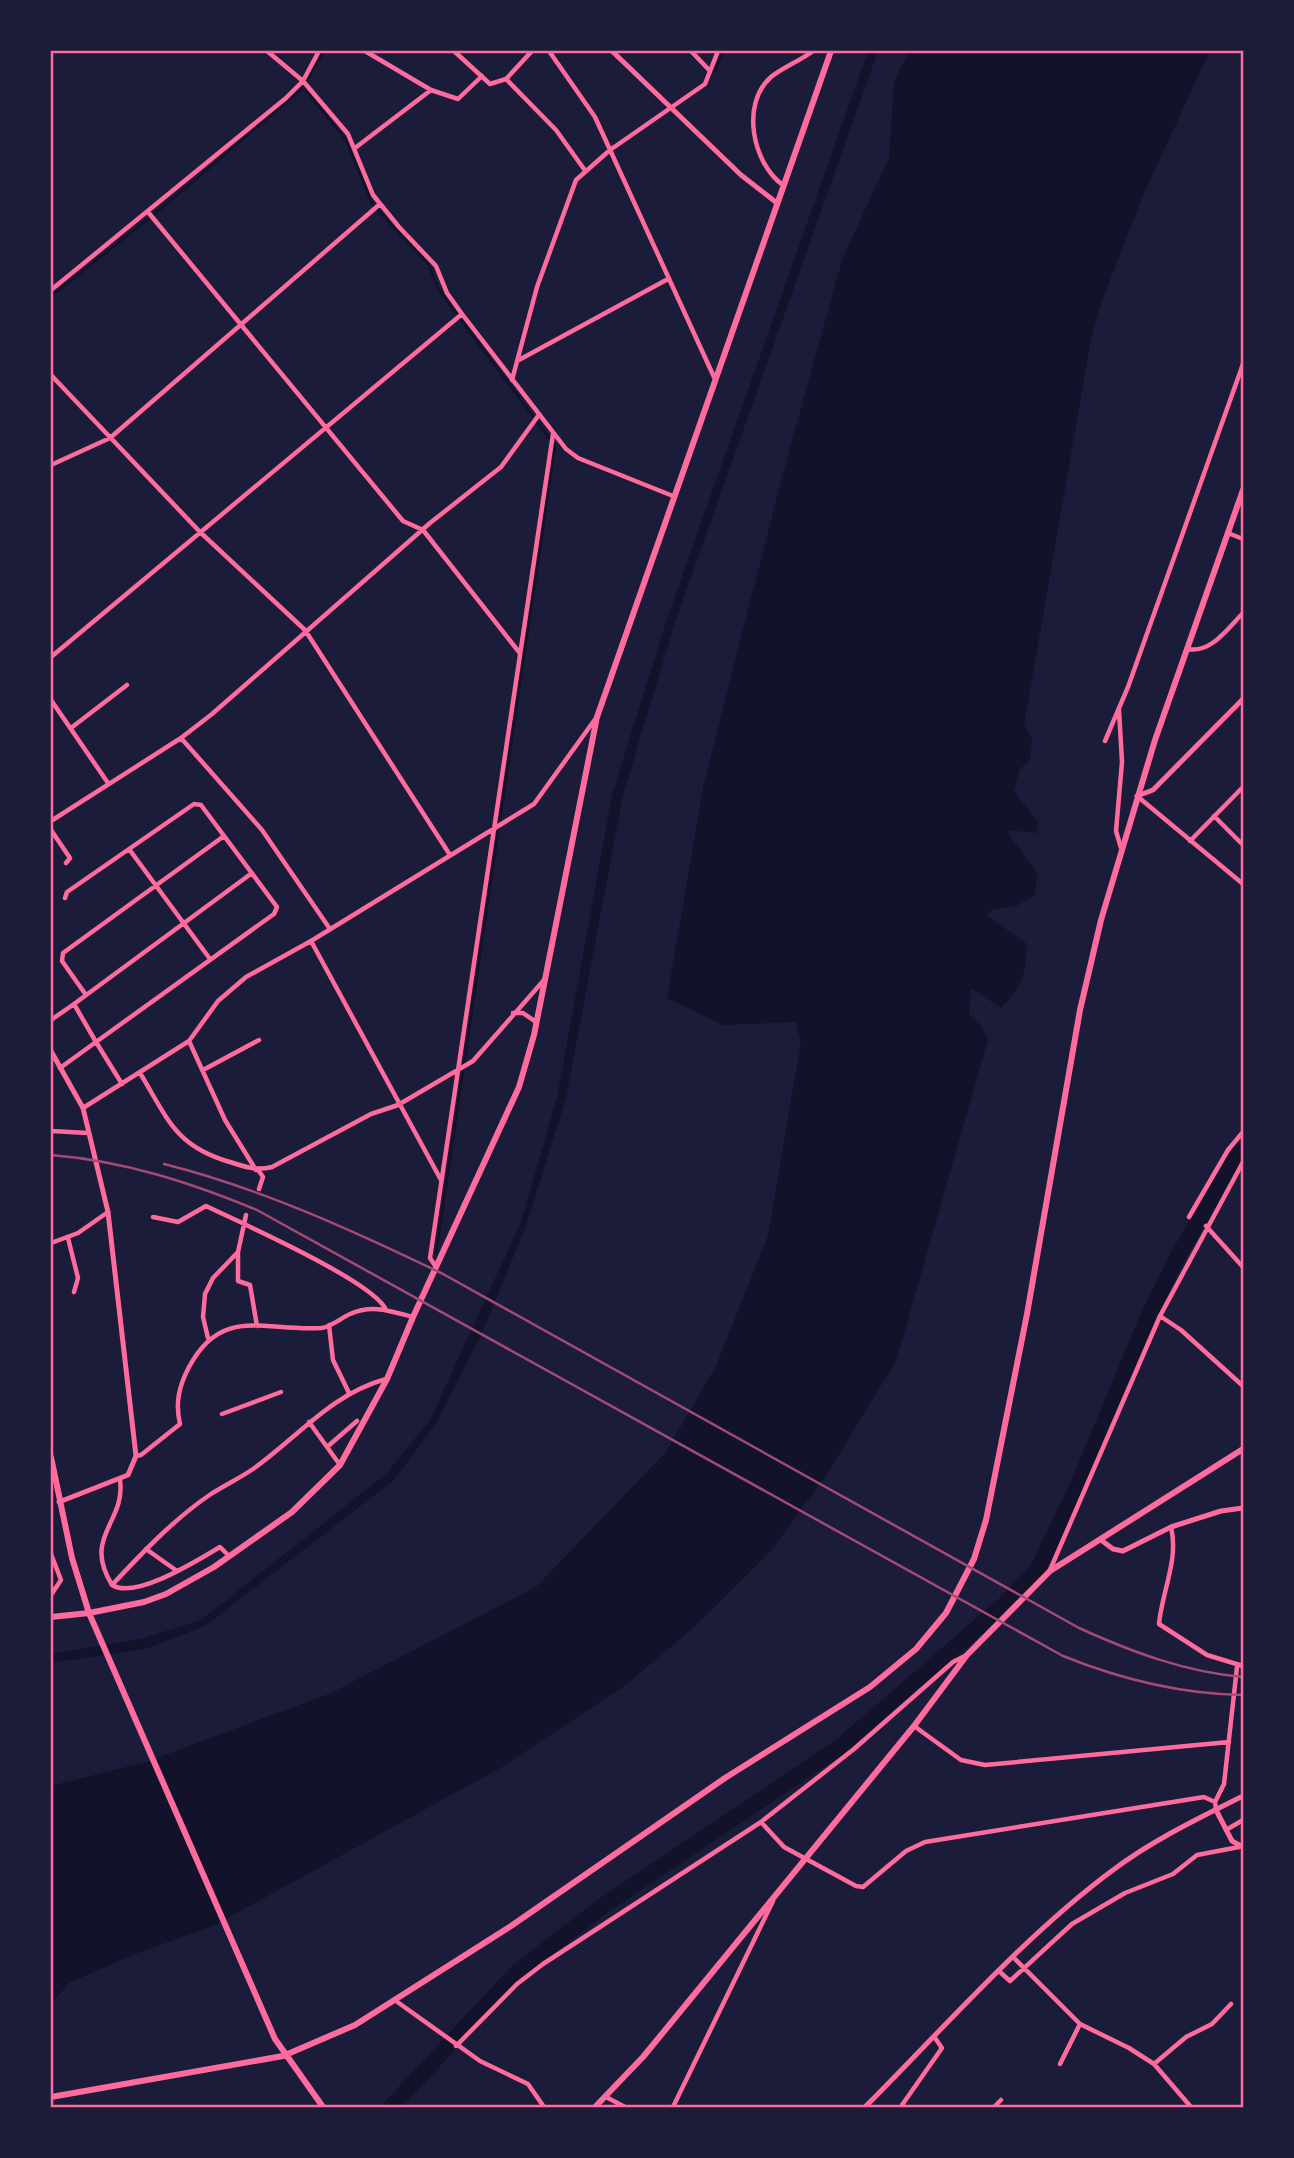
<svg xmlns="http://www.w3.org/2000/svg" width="1294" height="2158" font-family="'Exo 2',sans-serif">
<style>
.water{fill:#12122b}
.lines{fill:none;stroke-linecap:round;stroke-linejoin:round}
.stream{stroke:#12122b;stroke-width:2.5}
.river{stroke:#12122b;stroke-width:16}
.minor{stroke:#ff6b9d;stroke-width:4.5}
.tertiary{stroke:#ff6b9d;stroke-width:5}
.secondary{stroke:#ff6b9d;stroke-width:6}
.primary{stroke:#ff6b9d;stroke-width:6}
.rail{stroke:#a44b75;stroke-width:2.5}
.neatline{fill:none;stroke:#ff6b9d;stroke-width:2.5}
</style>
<rect width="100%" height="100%" fill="#1b1b3a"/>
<path class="water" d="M 868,51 L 878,51 L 675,622 L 623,795 L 566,1098 L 526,1226 L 481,1335 L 437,1422 L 394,1480 L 205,1626 L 145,1649 L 51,1663 L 51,1654 L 141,1639 L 201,1620 L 386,1474 L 430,1420 L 521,1222 L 557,1098 L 612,795 L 667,619 Z
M 909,51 L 1210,51 L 1144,193 L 1101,303 L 1091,339 L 1024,725 L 1032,739 L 1030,760 L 1020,769 L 1014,791 L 1038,822 L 1037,833 L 1006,830 L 1038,874 L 1034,896 L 1016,906 L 993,909 L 986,915 L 1026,943 C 1028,971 1021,988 1001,1008 L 971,988 L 969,1015 L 982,1027 L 988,1039 L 896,1361 L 827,1474 L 771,1551 L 693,1628 L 627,1684 L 502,1767 L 213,1926 L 135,1954 L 69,1983 L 51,2004 L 51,1786 L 146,1762 L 329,1694 L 536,1587 L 666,1452 L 716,1366 L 768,1236 L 801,1042 L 796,1022 L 723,1025 L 667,998 L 704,783 L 782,477 L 843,257 L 889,158 L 894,81 Z"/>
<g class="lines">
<path class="stream" d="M 715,72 L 723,51
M 305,83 L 324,51
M 303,87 L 346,140 L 373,205 L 429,265 L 438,289 L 555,446 L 436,1254
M 51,296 L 157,212 L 302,89"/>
<path class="river" d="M 391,2107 L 517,1972 L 600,1908 L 841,1746 L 1006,1603 L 1037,1571 L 1078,1485 L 1148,1317 L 1177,1258 L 1243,1143"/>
<path class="minor" d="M 267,51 L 303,81 L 348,134 L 373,195 L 399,227 L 436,266 L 447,293 L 462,314 L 566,449 L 578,458 L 673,496
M 365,51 L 431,90 L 458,99 L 482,76
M 454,51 L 490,84 L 506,79 L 532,51
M 549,51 L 595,117 L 714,377
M 691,51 L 710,71
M 506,79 L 556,130 L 584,169
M 355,148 L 431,90
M 783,185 C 753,164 740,104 771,77 C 783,67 800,61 813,51
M 148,212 L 403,521 L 423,530 L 519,652
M 51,290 L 286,98 L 303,81 L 319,51
M 517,361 L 668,279
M 51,375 L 200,532 L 305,630 L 450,855
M 512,380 L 537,287 L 576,180 L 610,150 L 705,84 L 718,51
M 51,465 L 110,438 L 380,204
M 1228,533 L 1243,539
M 1187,649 C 1211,654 1228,628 1243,613
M 51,657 L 462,314
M 51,700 L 108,783
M 1119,710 L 1122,762 L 1116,831 L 1121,848
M 71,728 L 127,685
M 181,738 L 262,830 L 330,929
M 1105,741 L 1128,687 L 1243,364
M 1137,796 L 1243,884
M 1214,816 L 1243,845
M 51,821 L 181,738 L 212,714 L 430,523 L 501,467 L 538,416
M 51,830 L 70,858 L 66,863
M 1190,841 L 1243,787
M 129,849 L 210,959
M 65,898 L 67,892 L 194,804 L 201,805 L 277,907 L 274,914 L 260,924 L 96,1042 L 74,1004 L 252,873
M 311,941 L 441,1180
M 86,995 L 62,961 L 63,953 L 224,836
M 513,1013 L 523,1013 L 536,1022
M 51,1020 L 74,1004
M 189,1041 L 225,1120 L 256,1170
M 60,1068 L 96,1042 L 122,1084
M 203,1070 L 259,1040
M 140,1073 C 168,1119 175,1146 230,1162 C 245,1167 257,1171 272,1167 L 371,1114 L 398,1105 L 473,1061 L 544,980
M 83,1108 L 189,1041 L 218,1001 L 246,977 L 311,941 L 534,804 L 596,718
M 51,1131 L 88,1133
M 259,1189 L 263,1177 L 259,1171
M 153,1217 L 178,1222 L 206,1206 C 239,1222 375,1282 386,1310
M 1189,1217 L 1228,1150 L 1243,1132
M 1206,1226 L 1243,1267
M 68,1238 L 78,1278 L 74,1292
M 51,1243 L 78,1233 L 108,1212
M 238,1252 L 238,1281 L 250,1285 L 257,1326
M 436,1267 L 430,1258 L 553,434
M 1160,1316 L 1181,1330 L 1243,1386
M 329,1325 L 333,1360 L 349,1393
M 208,1338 L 203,1317 L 205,1294 L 213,1278 L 238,1252 L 246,1215
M 222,1414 L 281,1392
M 309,1422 L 340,1465
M 327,1447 L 357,1421
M 136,1456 L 141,1455 L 180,1424 C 175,1403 179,1386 189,1367 C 222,1305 265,1332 321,1328 C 331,1327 341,1318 350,1314 C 372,1304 390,1311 413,1317
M 120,1480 C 126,1523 82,1536 112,1585 C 135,1600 198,1560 220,1547 L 229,1556
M 1171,1527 C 1179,1560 1162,1591 1159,1624 L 1207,1655 L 1243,1666
M 146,1549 L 177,1571
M 51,1554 L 61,1580 L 51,1595
M 1050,1570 L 1160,1316 L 1243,1162
M 112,1585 C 142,1553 175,1518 211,1494 C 225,1485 240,1478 253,1469 C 298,1437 331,1394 386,1379
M 914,1726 L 961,1760 L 985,1765 L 1229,1742
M 1216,1810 L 1215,1802 L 1224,1784 L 1237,1667
M 761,1822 L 784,1847 L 856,1886 L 863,1887 L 906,1851 L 925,1842 L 1204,1797 L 1215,1802
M 1226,1830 L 1243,1820
M 1014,1958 L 1080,2024 L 1129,2048 L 1154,2064 L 1191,2107
M 1000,1972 L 1010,1981 L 1072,1924 L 1125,1893 L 1173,1874 L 1197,1855 L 1239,1847
M 396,2001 L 480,2061 L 528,2084 L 544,2107
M 456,2046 L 517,1984 L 543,1964 L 761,1822 L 854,1749 L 953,1662 L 965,1656
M 1060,2064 L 1080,2024
M 1154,2064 L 1186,2037 L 1212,2024 L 1231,2004
M 606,2097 L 625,2107
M 673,2107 L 773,1901
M 905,2107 L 902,2105 L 942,2048 L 935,2038
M 994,2107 L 1001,2100"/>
<path class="tertiary" d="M 612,51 L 741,175 L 777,203
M 1137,796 L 1153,790 L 1243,699
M 51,1051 L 83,1108 L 108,1212 L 136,1456 L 128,1475 L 59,1502
M 1101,1540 L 1113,1549 L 1123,1551 L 1171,1527 L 1221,1511 L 1243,1508
M 1216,1810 L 1232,1841 L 1243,1847
M 865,2107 C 944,2028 1024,1936 1113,1870 C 1153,1840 1199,1818 1243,1796"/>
<path class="secondary" d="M 595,2107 L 643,2057 L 914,1726 L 967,1655 L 1050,1571 L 1243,1449"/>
<path class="primary" d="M 51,1457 L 72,1558 L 89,1613 L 275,2039 L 323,2107
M 51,1617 L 89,1613 L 144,1602 L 166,1594 L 214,1567 L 292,1512 L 340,1465 L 387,1379 L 413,1317 L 519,1087 L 534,1035 L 597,717 L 831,51
M 51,2097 L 283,2056 L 355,2025 L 511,1926 L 725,1778 L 870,1687 L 916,1649 L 946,1613 L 974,1559 L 986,1520 L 1027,1314 L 1080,1010 L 1101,920 L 1155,740 L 1243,490"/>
<path class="rail" d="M 51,1155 C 124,1161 189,1182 257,1210 L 1063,1656 C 1120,1679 1181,1694 1243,1695
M 164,1164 C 260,1188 354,1231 443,1274 L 1079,1628 C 1132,1652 1185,1672 1243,1677"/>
</g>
<rect width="1294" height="2158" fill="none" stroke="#1b1b3a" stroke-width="105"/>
<rect x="52" y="52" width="1190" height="2054" class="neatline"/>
</svg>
